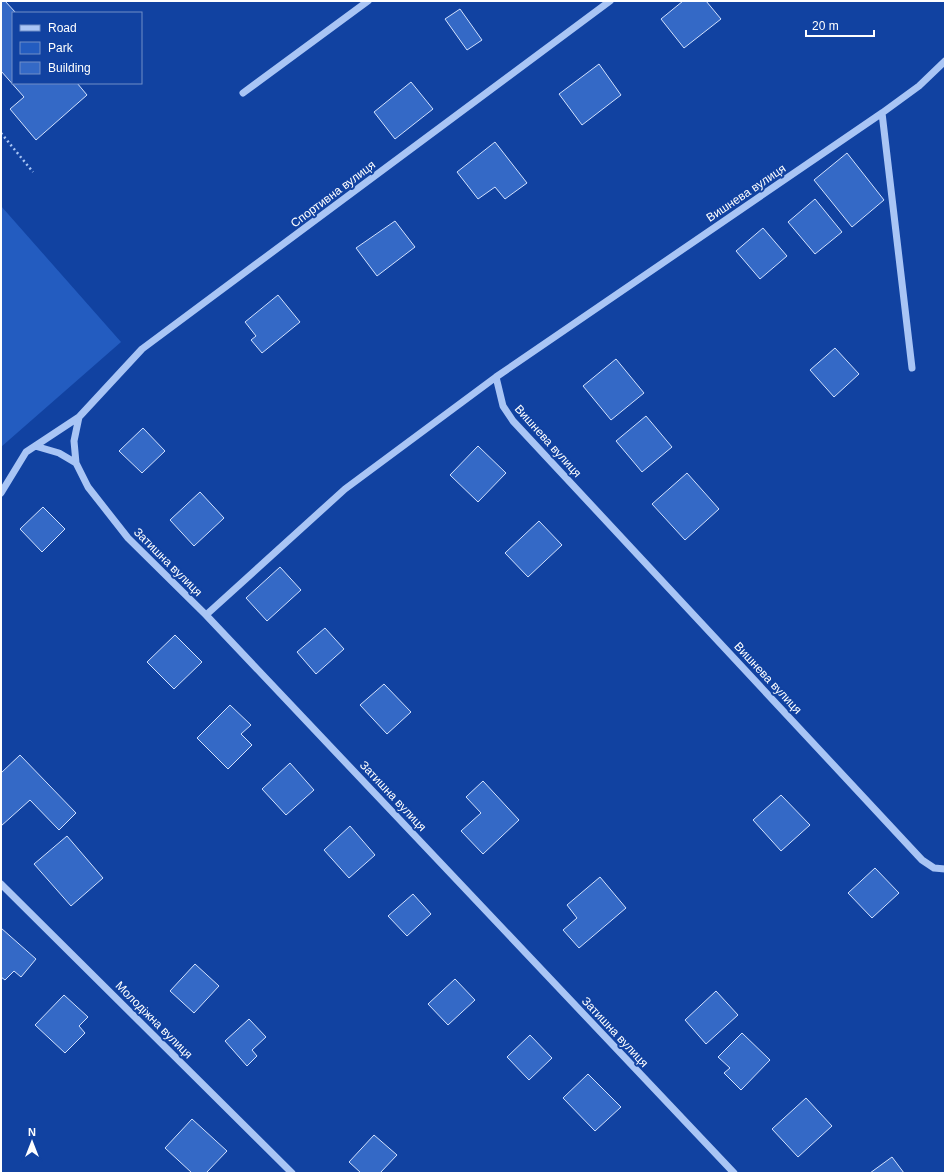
<svg xmlns="http://www.w3.org/2000/svg" width="946" height="1174" font-family="Arial,sans-serif">
<style>
.green{fill:#235cc0}
.building{fill:#3469c6;stroke:#d3e2fe}
.lines{fill:none;stroke-linecap:round;stroke-linejoin:round}
.path{stroke:#a9c5f5;stroke-width:2.5;stroke-dasharray:2 3;stroke-linecap:butt}
.minor{stroke:#a9c5f5;stroke-width:7}
.labels{text-anchor:middle;stroke-width:4;stroke-linejoin:round;paint-order:stroke}
.street-label{font-size:12px;fill:#fff;stroke:#1142a1}
</style>
<rect width="100%" height="100%" fill="#1142a1"/>
<path class="green" d="M 1,206 L 121,342 L 1,447 Z"/>
<path class="building" d="M 1,1 L 5,1 L 16,13 L 13,13 L 13,83 L 77,83 L 87,95 L 36,140 L 10,109 L 24,97 L 1,71 Z
M 683,1 L 706,1 L 721,19 L 684,48 L 661,19 Z
M 460,9 L 482,40 L 467,50 L 445,19 Z
M 599,64 L 621,95 L 582,125 L 559,94 Z
M 411,82 L 433,109 L 395,139 L 374,112 Z
M 495,142 L 527,183 L 505,199 L 495,187 L 478,199 L 457,172 Z
M 847,153 L 884,200 L 852,227 L 814,180 Z
M 815,199 L 842,232 L 815,254 L 788,222 Z
M 395,221 L 415,247 L 377,276 L 356,248 Z
M 763,228 L 787,256 L 760,279 L 736,251 Z
M 278,295 L 300,322 L 262,353 L 251,340 L 256,336 L 245,322 Z
M 835,348 L 859,374 L 834,397 L 810,370 Z
M 616,359 L 644,393 L 611,420 L 583,386 Z
M 646,416 L 672,447 L 642,472 L 616,441 Z
M 143,428 L 165,451 L 142,473 L 119,451 Z
M 478,446 L 506,473 L 478,502 L 450,475 Z
M 687,473 L 719,509 L 685,540 L 652,504 Z
M 200,492 L 224,518 L 194,546 L 170,520 Z
M 43,507 L 65,529 L 42,552 L 20,529 Z
M 539,521 L 562,545 L 528,577 L 505,553 Z
M 280,567 L 301,590 L 267,621 L 246,598 Z
M 325,628 L 344,649 L 316,674 L 297,652 Z
M 175,635 L 202,662 L 174,689 L 147,662 Z
M 384,684 L 411,712 L 387,734 L 360,705 Z
M 230,705 L 251,725 L 241,734 L 252,745 L 228,769 L 197,738 Z
M 20,755 L 76,813 L 59,830 L 30,800 L 1,826 L 1,773 Z
M 290,763 L 314,790 L 286,815 L 262,789 Z
M 483,781 L 519,820 L 483,854 L 461,831 L 481,813 L 466,797 Z
M 781,795 L 810,825 L 781,851 L 753,820 Z
M 350,826 L 375,855 L 349,878 L 324,850 Z
M 67,836 L 103,878 L 71,906 L 34,864 Z
M 875,868 L 899,893 L 872,918 L 848,893 Z
M 600,877 L 626,908 L 579,948 L 563,930 L 577,918 L 567,905 Z
M 413,894 L 431,914 L 407,936 L 388,916 Z
M 1,928 L 36,959 L 21,977 L 14,971 L 5,980 L 1,977 Z
M 195,964 L 219,986 L 194,1013 L 170,991 Z
M 455,979 L 475,1000 L 448,1025 L 428,1004 Z
M 716,991 L 738,1015 L 706,1044 L 685,1020 Z
M 64,995 L 88,1017 L 79,1026 L 85,1033 L 65,1053 L 35,1025 Z
M 249,1019 L 266,1037 L 252,1050 L 257,1056 L 247,1066 L 225,1041 Z
M 742,1033 L 770,1060 L 741,1090 L 724,1073 L 730,1068 L 718,1057 Z
M 530,1035 L 552,1058 L 529,1080 L 507,1057 Z
M 588,1074 L 621,1107 L 595,1131 L 563,1098 Z
M 806,1098 L 832,1126 L 798,1157 L 772,1129 Z
M 192,1119 L 227,1151 L 206,1173 L 192,1173 L 165,1148 Z
M 374,1135 L 397,1155 L 380,1173 L 361,1173 L 349,1162 Z
M 892,1157 L 904,1173 L 870,1173 Z"/>
<g class="lines">
<path class="path" d="M 1,133 L 33,172"/>
<path class="minor" d="M 945,61 L 919,86 L 882,113 L 496,377 L 503,406 L 513,421 L 922,860 L 934,868 L 945,869
M 243,93 L 368,1
M 882,113 L 912,368
M 79,417 L 74,441 L 76,463 L 88,487 L 128,538 L 206,615 L 734,1173
M 35,446 L 59,453 L 76,463
M 1,493 L 26,452 L 79,417 L 142,349 L 610,1
M 206,615 L 345,489 L 496,377
M 1,884 L 292,1173"/>
</g>
<g class="labels">
<g class="street-label">
<text transform="translate(746 193) rotate(-34)" y="4">Вишнева вулиця</text>
<text transform="translate(333 194) rotate(-37)" y="4">Спортивна вулиця</text>
<text transform="translate(548 441) rotate(48)" y="4">Вишнева вулиця</text>
<text transform="translate(168 562) rotate(45)" y="4">Затишна вулиця</text>
<text transform="translate(768 678) rotate(47)" y="4">Вишнева вулиця</text>
<text transform="translate(393 796) rotate(47)" y="4">Затишна вулиця</text>
<text transform="translate(154 1020) rotate(45)" y="4">Молодіжна вулиця</text>
<text transform="translate(615 1032) rotate(47)" y="4">Затишна вулиця</text>
</g>
</g>
<rect width="946" height="1174" fill="none" stroke="#ffffff" stroke-width="4"/>
<rect x="12" y="12" width="130" height="72" fill="#1142a1" stroke="#708ec7"/>
<rect x="20" y="25" width="20" height="6" fill="#a9c5f5" stroke="#708ec7"/>
<text x="48" y="32" font-size="12" fill="#ffffff">Road</text>
<rect x="20" y="42" width="20" height="12" fill="#235cc0" stroke="#708ec7"/>
<text x="48" y="52" font-size="12" fill="#ffffff">Park</text>
<rect x="20" y="62" width="20" height="12" fill="#3469c6" stroke="#708ec7"/>
<text x="48" y="72" font-size="12" fill="#ffffff">Building</text>
<g transform="translate(32 1142)" stroke="#1142a1" stroke-width="3" paint-order="stroke">
<path d="M0-3L7 15L0 10L-7 15Z" fill="#ffffff"/>
<text y="-6" font-size="11" font-weight="bold" text-anchor="middle" fill="#ffffff">N</text>
</g>
<path d="M806 30v6h68v-6" fill="none" stroke="#ffffff" stroke-width="2"/>
<text x="812" y="30" font-size="12" fill="#ffffff" stroke="#1142a1" stroke-width="3" paint-order="stroke">20 m</text>
</svg>
